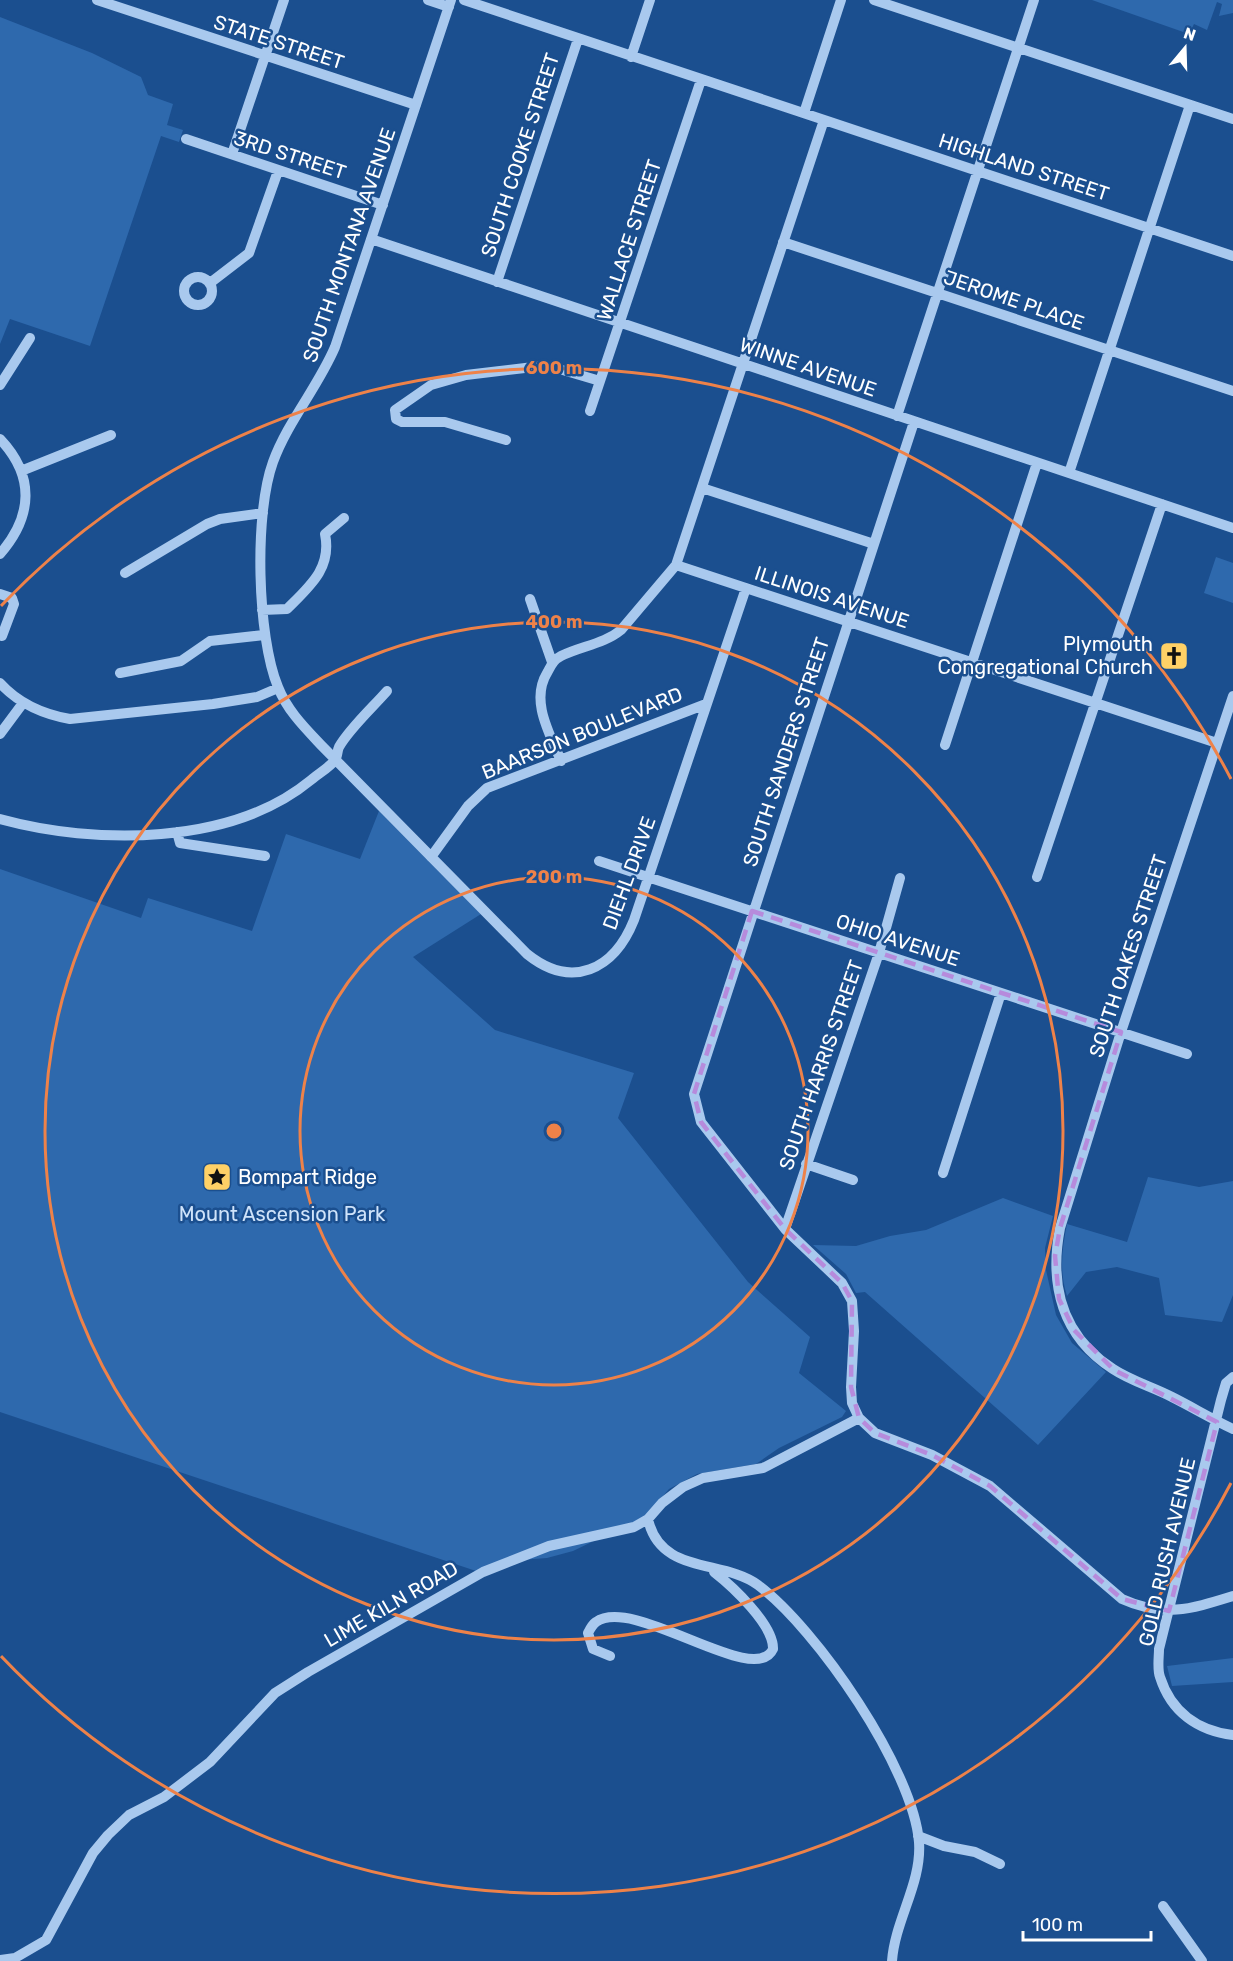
<svg xmlns="http://www.w3.org/2000/svg" width="1233" height="1961" font-family="Rubik,sans-serif">
<style>
.green{fill:#2e69ad}
.lines{fill:none;stroke-linecap:round;stroke-linejoin:round}
.minor{stroke:#a9c9ee;stroke-width:10}
.marked{fill:none;stroke:#b68bdc;stroke-width:4.5;stroke-dasharray:12 8;stroke-linejoin:round}
.ring{fill:none;stroke:#ee8249;stroke-width:3}
.labels{text-anchor:middle;stroke-width:5;stroke-linejoin:round;paint-order:stroke}
.street-label{font-size:20px;fill:#fff;stroke:#1b4f8f}
.poi-label{font-size:20px;fill:#fff;stroke:#1b4f8f;text-anchor:end}
.park-label{font-size:20px;fill:#cfe3fa;stroke:#1b4f8f}
.centre{fill:#ee8249;stroke:#1b4f8f;stroke-width:3}
.ring-label{font-size:18px;text-anchor:middle;font-weight:bold;fill:#ee8249;stroke:#1b4f8f;stroke-width:5;stroke-linejoin:round;paint-order:stroke}
</style>
<rect width="100%" height="100%" fill="#1b4f8f"/>
<path class="green" d="M 1092,0 L 1233,0 L 1233,13 L 1219,16 L 1222,4 L 1217,2 L 1207,30 L 1194,24 L 1189,34 Z
M 0,17 L 92,53 L 141,77 L 148,95 L 173,104 L 167,125 L 183,130 L 179,142 L 161,136 L 90,346 L 10,319 L 0,344 Z
M 1216,557 L 1233,563 L 1233,603 L 1204,593 Z
M 379,811 L 481,914 L 413,957 L 495,1030 L 634,1073 L 618,1118 L 748,1282 L 810,1337 L 799,1373 L 846,1411 L 842,1417 L 779,1448 L 756,1464 L 697,1474 L 669,1489 L 646,1516 L 573,1551 L 547,1558 L 520,1560 L 488,1575 L 0,1412 L 0,869 L 141,918 L 148,898 L 252,931 L 286,834 L 360,859 Z
M 1148,1177 L 1199,1187 L 1233,1181 L 1233,1295 L 1222,1322 L 1165,1315 L 1159,1278 L 1117,1267 L 1086,1272 L 1067,1296 C 1059,1271 1062,1249 1067,1224 L 1127,1242 Z
M 1003,1198 L 1053,1216 L 1045,1248 L 1046,1270 L 1056,1315 L 1072,1343 L 1106,1372 L 1038,1445 L 865,1292 L 856,1293 L 846,1274 L 813,1245 L 856,1246 L 890,1236 L 926,1230 Z
M 1233,1658 L 1233,1682 L 1172,1686 L 1167,1666 Z"/>
<g class="lines">
<path class="minor" d="M 97,0 L 416,105
M 428,0 L 449,7
M 451,0 L 335,347 C 318,387 288,421 273,462 C 254,514 257,636 278,687 C 287,710 304,727 321,745 L 527,954 C 572,990 614,970 634,920 L 746,588
M 464,0 L 1233,256
M 874,0 L 1233,119
M 631,57 L 650,0
M 804,113 L 841,0
M 186,139 L 383,205
M 232,154 L 284,0
M 371,239 L 1233,528
M 783,242 L 1233,391
M184 291a14 14 0 1 1 28 0a14 14 0 1 1-28 0Z
M 497,282 L 578,39
M 210,283 L 249,253 L 278,171
M 0,385 L 30,338
M 590,411 L 701,80
M 897,416 L 1034,0
M 914,422 L 694,1094 L 701,1122 L 785,1229 L 842,1283 L 852,1301 L 854,1331 L 851,1387 L 852,1403 L 859,1418 L 875,1433 L 932,1455 L 990,1486 L 1122,1599 C 1164,1618 1191,1609 1233,1596
M 0,439 C 35,476 33,516 0,554
M 506,440 L 445,422 L 402,422 L 396,419 L 395,410 L 431,385 L 466,375 L 542,366 L 556,368 L 600,381
M 21,471 L 111,435
M 1069,473 L 1190,105
M 702,488 L 874,544
M 676,565 L 1217,743
M 125,573 L 207,524 L 220,519 L 263,513
M 0,594 L 12,598 L 14,604 L 2,636
M 530,599 L 552,662
M 262,610 L 287,609 C 310,586 332,568 325,534 L 344,518
M 120,673 L 181,661 L 210,641 L 264,635
M 0,683 C 19,704 42,714 70,719 L 213,704 L 257,697 L 278,688
M 1233,696 L 1121,1032 L 1060,1228 C 1049,1285 1062,1336 1113,1369 C 1131,1381 1153,1387 1172,1397 C 1192,1407 1212,1419 1233,1429
M 0,734 L 23,703
M 945,745 L 1037,463
M 561,761 C 550,734 530,701 547,673 C 551,666 553,660 561,656 C 581,646 604,644 621,630 L 676,565 L 824,120
M 0,819 C 95,845 231,846 311,780 C 318,774 330,767 335,760 C 338,756 337,751 339,747 C 349,729 373,707 387,691
M 177,832 L 180,843 L 265,856
M 431,857 L 468,806 L 487,788 L 706,704
M 599,861 L 1187,1054
M 1037,877 L 1162,504
M 806,1164 L 853,1180
M 943,1173 L 1001,993
M 785,1229 L 879,953 L 900,878
M 1233,1377 L 1226,1383 L 1221,1400 L 1159,1649 C 1159,1657 1157,1669 1160,1677 C 1171,1712 1198,1731 1233,1735
M 648,1519 C 660,1575 723,1559 758,1585 C 817,1629 913,1769 919,1842 C 922,1883 895,1920 892,1961
M 610,1656 L 593,1649 L 588,1633 C 590,1629 593,1624 596,1622 C 634,1595 755,1689 773,1649 C 774,1625 732,1586 714,1572
M 918,1836 L 944,1846 L 975,1852 L 1000,1864
M 1163,1906 L 1202,1961
M 0,1960 L 15,1958 L 46,1940 L 93,1853 L 108,1835 L 129,1815 L 164,1797 L 210,1762 L 275,1693 L 308,1672 L 483,1572 L 549,1546 L 634,1527 L 648,1519 L 662,1503 L 683,1487 L 703,1478 L 763,1468 L 859,1418"/>
</g>
<path class="marked" d="M 752,911 L 1121,1032 L 1060,1228 L 1055,1256 L 1059,1299 L 1074,1330 L 1114,1370 L 1217,1422 L 1169,1611 L 1122,1599 L 990,1486 L 932,1455 L 875,1433 L 859,1418 L 851,1387 L 852,1301 L 842,1283 L 785,1229 L 701,1122 L 694,1094 Z"/>
<g class="ring">
<circle cx="554" cy="1131" r="254"/>
<circle cx="554" cy="1131" r="509"/>
<path d="M1231 1483A763 763 0 0 1 1 1656M1 606A763 763 0 0 1 1231 779"/>
</g>
<defs>
<g id="church-square" transform="scale(1.5)"><rect x="-9" y="-9" width="18" height="18" rx="4" fill="#ffd166" stroke="#1b4f8f"/><path d="M-1.2-6h2.4v3.5h3.3v2.4h-3.3V6h-2.4V-.1h-3.3v-2.4h3.3Z" fill="#111"/></g>
<g id="sight-square" transform="scale(1.5)"><rect x="-9" y="-9" width="18" height="18" rx="4" fill="#ffd166" stroke="#1b4f8f"/><path d="M0-6L1.8-2.2L6-1.7L2.9 1.2L3.7 5.4L0 3.3L-3.7 5.4L-2.9 1.2L-6-1.7L-1.8-2.2Z" fill="#111"/></g>
</defs>
<g fill-rule="evenodd">
<use href="#church-square" x="1174" y="656"/>
<use href="#sight-square" x="217" y="1177"/>
</g>
<g class="labels">
<g class="street-label">
<text transform="translate(279 42) rotate(18)" y="7">STATE STREET</text>
<text transform="translate(290 155) rotate(18)" y="7">3RD STREET</text>
<text transform="translate(520 155) rotate(-72)" y="7">SOUTH COOKE STREET</text>
<text transform="translate(1024 167) rotate(18)" y="7">HIGHLAND STREET</text>
<text transform="translate(629 240) rotate(-72)" y="7">WALLACE STREET</text>
<text transform="translate(349 245) rotate(-71)" y="7">SOUTH MONTANA AVENUE</text>
<text transform="translate(1014 300) rotate(19)" y="7">JEROME PLACE</text>
<text transform="translate(808 367) rotate(19)" y="7">WINNE AVENUE</text>
<text transform="translate(832 597) rotate(18)" y="7">ILLINOIS AVENUE</text>
<text transform="translate(582 733) rotate(-22)" y="7">BAARSON BOULEVARD</text>
<text transform="translate(786 752) rotate(-72)" y="7">SOUTH SANDERS STREET</text>
<text transform="translate(629 873) rotate(-70)" y="7">DIEHL DRIVE</text>
<text transform="translate(898 940) rotate(18)" y="7">OHIO AVENUE</text>
<text transform="translate(1128 956) rotate(-72)" y="7">SOUTH OAKES STREET</text>
<text transform="translate(821 1065) rotate(-71)" y="7">SOUTH HARRIS STREET</text>
<text transform="translate(1167 1552) rotate(-77)" y="7">GOLD RUSH AVENUE</text>
<text transform="translate(391 1604) rotate(-30)" y="7">LIME KILN ROAD</text>
</g>
<g class="poi-label">
<text x="1153" y="651">Plymouth<tspan x="1153" dy="23">Congregational Church</tspan></text>
<text x="238" y="1184" text-anchor="start">Bompart Ridge</text>
</g>
<g class="park-label">
<text x="282" y="1221">Mount Ascension Park</text>
</g>
</g>
<circle cx="554" cy="1131" r="9" class="centre"/>
<g class="ring-label">
<text x="554" y="374">600 m</text>
<text x="554" y="628">400 m</text>
<text x="554" y="883">200 m</text>
</g>
<g transform="translate(1185 48) rotate(19)" stroke="#1b4f8f" stroke-width="4.5" paint-order="stroke">
<path d="M0-4.5L10 22L0 15L-10 22Z" fill="#ffffff"/>
<text y="-9" font-size="16" font-weight="bold" text-anchor="middle" fill="#ffffff">N</text>
</g>
<path d="M1023 1931v9h128v-9" fill="none" stroke="#ffffff" stroke-width="3"/>
<text x="1032" y="1931" font-size="18" fill="#ffffff" stroke="#1b4f8f" stroke-width="4.5" paint-order="stroke">100 m</text>
</svg>
